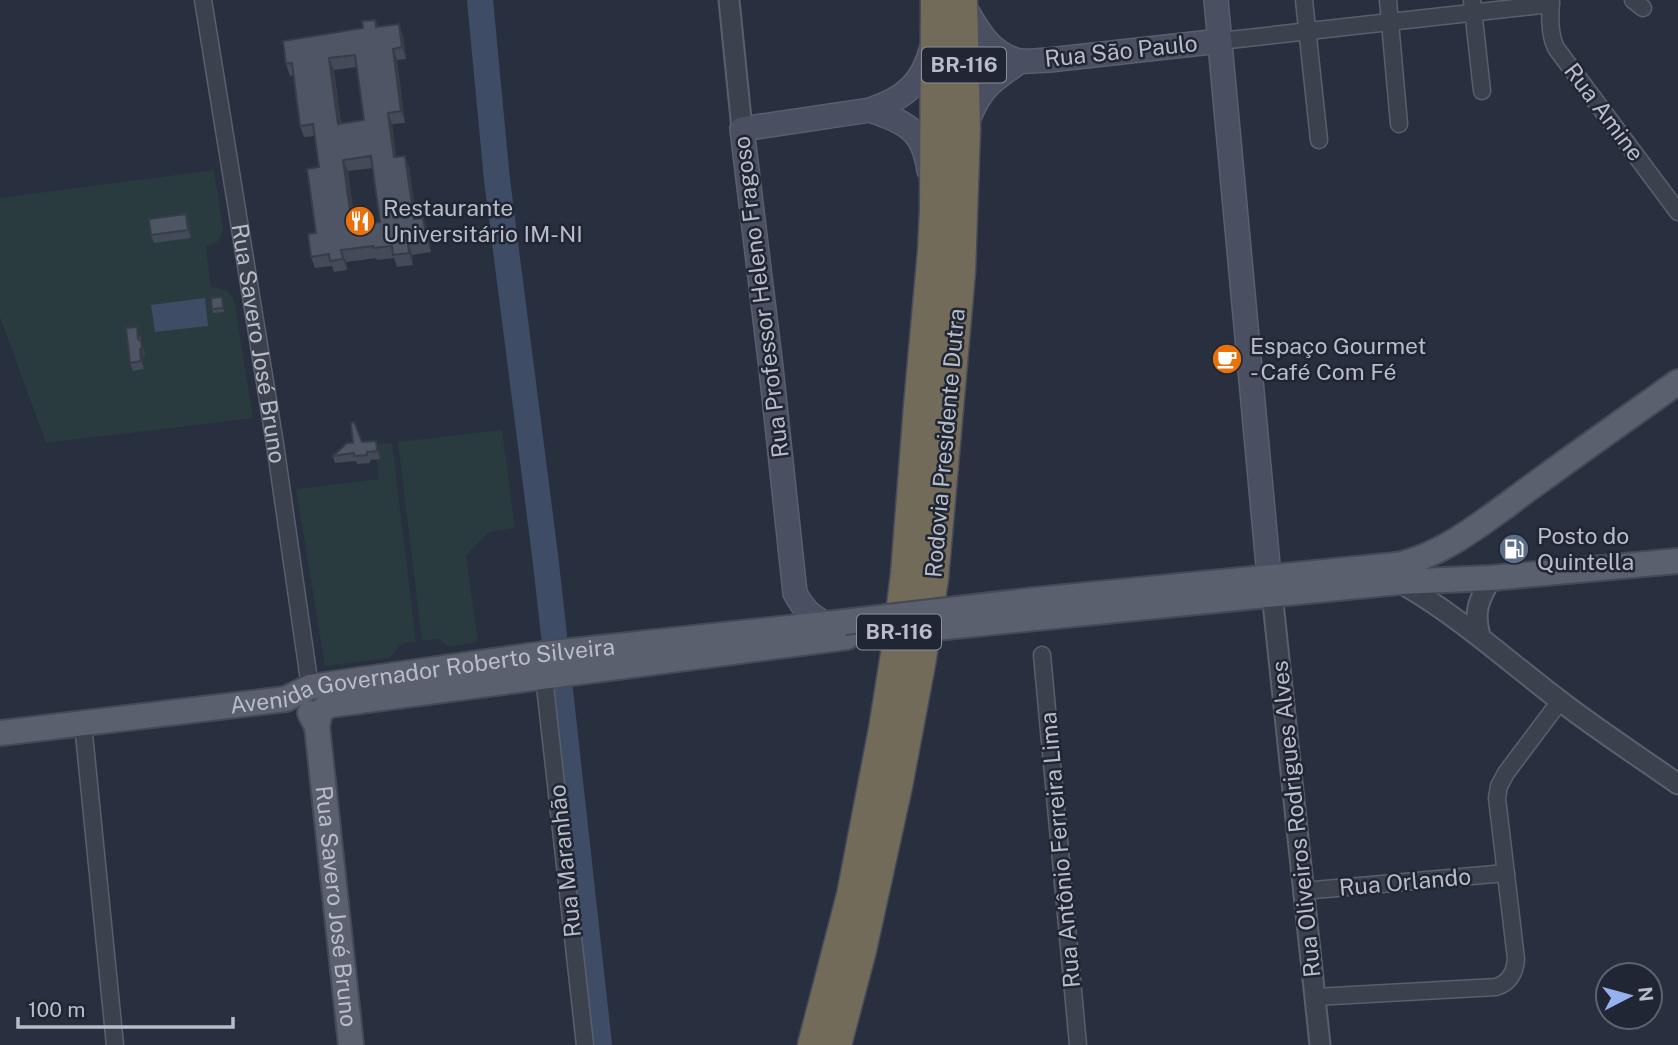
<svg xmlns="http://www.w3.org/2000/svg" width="1678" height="1045" font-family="'Public Sans',sans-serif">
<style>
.green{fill:#293b3f}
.water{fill:#3f4c65}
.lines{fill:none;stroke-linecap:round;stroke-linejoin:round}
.river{stroke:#3f4c65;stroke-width:26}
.minor-casing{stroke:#595f6c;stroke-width:19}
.tertiary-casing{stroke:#595f6c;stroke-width:23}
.secondary-casing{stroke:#595f6c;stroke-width:26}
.primary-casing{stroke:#454a57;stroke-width:28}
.motorway-casing{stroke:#464c59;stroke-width:33}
.minor{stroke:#3b424e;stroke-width:16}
.tertiary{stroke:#3b424e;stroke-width:19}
.secondary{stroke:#4a5061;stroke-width:23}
.primary{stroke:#5a606e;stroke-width:24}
.motorway{stroke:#736b59;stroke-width:30}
.primary-bridge-casing{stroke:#454a57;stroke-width:28;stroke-linecap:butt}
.primary-bridge{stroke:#5a606e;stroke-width:24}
.wall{fill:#434a58;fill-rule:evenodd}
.shaded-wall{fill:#373c47}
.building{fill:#4e5666;stroke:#373c47;stroke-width:2;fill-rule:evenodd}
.labels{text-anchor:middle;stroke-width:5;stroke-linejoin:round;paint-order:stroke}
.shield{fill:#202633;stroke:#8a909c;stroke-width:2}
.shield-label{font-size:21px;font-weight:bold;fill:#b8bdc9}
.street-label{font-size:23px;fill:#b8bdc9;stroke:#202633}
.poi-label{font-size:23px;fill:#b8bdc9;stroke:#202633;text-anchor:start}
</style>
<rect width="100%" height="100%" fill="#282f3e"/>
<path class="green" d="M 214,170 L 223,230 C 221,240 216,244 206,247 L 211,287 L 227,290 L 234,299 L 253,418 L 46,443 L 0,317 L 0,198 Z
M 502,430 L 515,528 L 489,532 L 466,555 L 478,642 L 449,647 L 438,639 L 422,641 L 398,442 Z
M 392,443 L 416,642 L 402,643 L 390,658 L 325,666 L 296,489 L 379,479 L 375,444 Z"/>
<path class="water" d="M 205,298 L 208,326 L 155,332 L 151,305 Z"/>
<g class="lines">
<path class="river" d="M 480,0 L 497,180 L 545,555 L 554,635
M 560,690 L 599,1045"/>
<g class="minor-casing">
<g id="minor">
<path id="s1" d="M 203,0 L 275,444 L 310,687"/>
<path d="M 1304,0 L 1319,140"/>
<path d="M 1388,0 L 1399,124"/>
<path d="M 1472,0 L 1482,91"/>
<path d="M 1551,0 C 1550,17 1549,33 1556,48 L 1678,212"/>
<path d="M 1633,0 L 1643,8"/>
<path d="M 1220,41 L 1551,4"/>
<path d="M 1042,655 L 1078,1045"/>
<path d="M 544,677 L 585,1045"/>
<path d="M 83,724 L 115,1045"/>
<path d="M 1303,891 L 1506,873"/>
<path d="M 1315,997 L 1496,987 C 1509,983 1515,973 1516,959 L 1497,798 L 1499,786 L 1506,773 L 1560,701"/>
</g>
</g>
<g class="tertiary-casing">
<path id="tertiary" d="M 729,0 L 742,129
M 1399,582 C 1459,616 1505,659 1559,700 C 1598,730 1638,756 1678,784
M 1272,593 L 1320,1045
M 1480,636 C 1473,611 1479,600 1491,578"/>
</g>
<g class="secondary-casing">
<path id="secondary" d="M 1216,0 L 1269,576
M 962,2 C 976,27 989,55 1020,61 C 1029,62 1040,60 1049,60 L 1220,41
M 870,110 C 906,123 923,129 929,170
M 967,123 C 980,88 991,81 1021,61
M 825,623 C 810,616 803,608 795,593 L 771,368 L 742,129 L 870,110 C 905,98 923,83 932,47"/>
</g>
<g class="primary-casing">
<g id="primary">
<path d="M 1035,600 L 1396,565 C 1445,556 1495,513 1534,485 C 1582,450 1630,416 1678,382"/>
<path d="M 1035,618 L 1399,582 L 1491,578 L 1678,561"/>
<path id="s2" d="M 310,713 L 317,726 L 351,1045"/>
<path d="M 317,726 L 320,712 L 329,705 L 847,637"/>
<path id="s3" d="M 0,733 L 286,699 L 310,687 L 543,654 L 844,622"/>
</g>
</g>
<g class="motorway-casing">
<path id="motorway" d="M 813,1045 L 852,895 L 884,729 L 896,654 L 906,574 L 919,406 L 933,251 L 935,211 L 936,0
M 836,1045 L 861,950 L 897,786 L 920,664 L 933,579 L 960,272 L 965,129 L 962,0"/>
</g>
<use href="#minor" class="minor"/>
<use href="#tertiary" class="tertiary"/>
<use href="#secondary" class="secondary"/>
<use href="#primary" class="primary"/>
<use href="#motorway" class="motorway"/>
<g class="primary-bridge-casing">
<path id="primary-bridge" d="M 844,622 L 1035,600
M 876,634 L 1035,618"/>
</g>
<use href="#primary-bridge" class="primary-bridge"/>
</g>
<path class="wall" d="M 375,20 L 378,27 L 403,36 L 406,59 L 397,60 L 405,123 L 392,124 L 396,157 L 409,167 L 416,219 L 428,229 L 431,252 L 412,255 L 413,265 L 397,267 L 394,258 L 377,260 L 376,258 L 346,262 L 347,270 L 334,272 L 332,266 L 315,268 L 311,257 L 316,233 L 319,167 L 314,136 L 304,137 L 300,126 L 293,75 L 290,76 L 286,64 L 363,28 ZM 357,67 L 364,120 L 341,123 L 334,70 ZM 373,168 L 380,222 L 355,225 L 348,171 Z
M 189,222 L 191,238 L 154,243 L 151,235 Z
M 222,297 L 224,312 L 213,313 L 212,309 Z
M 140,335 L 145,355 L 142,358 L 144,369 L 133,371 L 130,363 Z
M 362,442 L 379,449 L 380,459 L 370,460 L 370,463 L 357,464 L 356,461 L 335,463 L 333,456 Z"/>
<path class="shaded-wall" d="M 399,24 L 403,36 L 406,59 L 402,47 Z
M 393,49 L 397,60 L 405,123 L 401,111 Z
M 329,58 L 334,70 L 342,135 L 338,124 Z
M 388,113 L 392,124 L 398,169 L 394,157 Z
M 405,156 L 409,167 L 418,230 L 414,219 Z
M 343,160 L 348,171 L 356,237 L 352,225 Z
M 186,214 L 189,222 L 191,238 L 188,230 Z
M 423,218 L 428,229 L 431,252 L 427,241 Z
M 408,243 L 412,255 L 413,265 L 409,253 Z
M 341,250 L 346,262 L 347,270 L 343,259 Z
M 141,341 L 145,355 L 142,358 L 144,369 L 141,361 L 140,350 Z
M 376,441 L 379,449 L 380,459 L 377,451 Z"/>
<path class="building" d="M 375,20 L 376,27 L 399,24 L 402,47 L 393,49 L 401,111 L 388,113 L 394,157 L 405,156 L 414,219 L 423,218 L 427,241 L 408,243 L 409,253 L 393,255 L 392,246 L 373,248 L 373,246 L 341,250 L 343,259 L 330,261 L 329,254 L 311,257 L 308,234 L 316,233 L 307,169 L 319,167 L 313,124 L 300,126 L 292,63 L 286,64 L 283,41 L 363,28 L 362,21 ZM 355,55 L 364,120 L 338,124 L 329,58 ZM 371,156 L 380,222 L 352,225 L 343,160 Z
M 186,214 L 188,230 L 151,235 L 149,219 Z
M 222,297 L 223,308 L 212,309 L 211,298 Z
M 137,327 L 138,339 L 141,341 L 142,347 L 140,350 L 141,361 L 130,363 L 126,328 Z
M 354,422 L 362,442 L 376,441 L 377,451 L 367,452 L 367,455 L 354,456 L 354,453 L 333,456 L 347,443 L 353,443 L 351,423 Z"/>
<defs>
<g id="restaurant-disc" transform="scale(1.575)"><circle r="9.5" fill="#e8710a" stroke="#202633"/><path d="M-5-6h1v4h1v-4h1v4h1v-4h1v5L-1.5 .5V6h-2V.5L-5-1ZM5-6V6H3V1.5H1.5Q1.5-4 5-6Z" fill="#fff"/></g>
<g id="cafe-disc" transform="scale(1.575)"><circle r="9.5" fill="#e8710a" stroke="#202633"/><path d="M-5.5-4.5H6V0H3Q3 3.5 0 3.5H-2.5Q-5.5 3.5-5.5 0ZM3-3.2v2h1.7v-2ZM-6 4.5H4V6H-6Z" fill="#fff"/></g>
<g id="fuel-disc" transform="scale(1.575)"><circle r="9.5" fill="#5c6f8a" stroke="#202633"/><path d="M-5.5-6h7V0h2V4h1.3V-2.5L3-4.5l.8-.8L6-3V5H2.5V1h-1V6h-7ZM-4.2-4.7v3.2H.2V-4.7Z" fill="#fff"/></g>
</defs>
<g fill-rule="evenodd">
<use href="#restaurant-disc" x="360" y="221"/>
<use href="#cafe-disc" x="1227" y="359"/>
<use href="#fuel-disc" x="1514" y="549"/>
</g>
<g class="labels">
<g class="shield">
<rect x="922" y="47.5" width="84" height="35" rx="5"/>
<rect x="857" y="614.5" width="84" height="35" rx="5"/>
</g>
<g class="shield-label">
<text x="964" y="72">BR-116</text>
<text x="899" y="639">BR-116</text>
</g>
<g class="street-label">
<text transform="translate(1121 51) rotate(-6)" y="8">Rua São Paulo</text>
<text transform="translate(1604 112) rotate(53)" y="8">Rua Amine</text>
<text transform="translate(761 297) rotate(-97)" y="8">Rua Professor Heleno Fragoso</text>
<text dy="8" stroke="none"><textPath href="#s1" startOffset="348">Rua Savero José Bruno</textPath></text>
<text transform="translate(945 443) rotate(-85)" y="8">Rodovia Presidente Dutra</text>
<text dy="8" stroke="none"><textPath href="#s3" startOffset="427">Avenida Governador Roberto Silveira</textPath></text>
<text transform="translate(1296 819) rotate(-96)" y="8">Rua Oliveiros Rodrigues Alves</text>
<text transform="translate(1060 850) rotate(-95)" y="8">Rua Antônio Ferreira Lima</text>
<text transform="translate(565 861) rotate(-96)" y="8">Rua Maranhão</text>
<text transform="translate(1405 882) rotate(-5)" y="8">Rua Orlando</text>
<text dy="8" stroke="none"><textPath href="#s2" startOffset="196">Rua Savero José Bruno</textPath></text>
</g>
<g class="poi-label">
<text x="383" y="216">Restaurante<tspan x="383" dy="26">Universitário IM-NI</tspan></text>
<text x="1250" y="354">Espaço Gourmet<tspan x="1250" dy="26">- Café Com Fé</tspan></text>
<text x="1537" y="544">Posto do<tspan x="1537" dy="26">Quintella</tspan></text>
</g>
</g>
<g transform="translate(1629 996) rotate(84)"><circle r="33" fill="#202633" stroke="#5d626f" stroke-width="2"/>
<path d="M0-5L12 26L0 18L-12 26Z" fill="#96b1ef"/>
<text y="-10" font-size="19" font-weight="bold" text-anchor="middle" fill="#b8bdc9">N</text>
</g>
<path d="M18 1017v10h215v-10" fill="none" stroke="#b8bdc9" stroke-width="3.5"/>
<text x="28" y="1017" font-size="21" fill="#b8bdc9" stroke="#202633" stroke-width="5" paint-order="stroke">100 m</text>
</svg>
